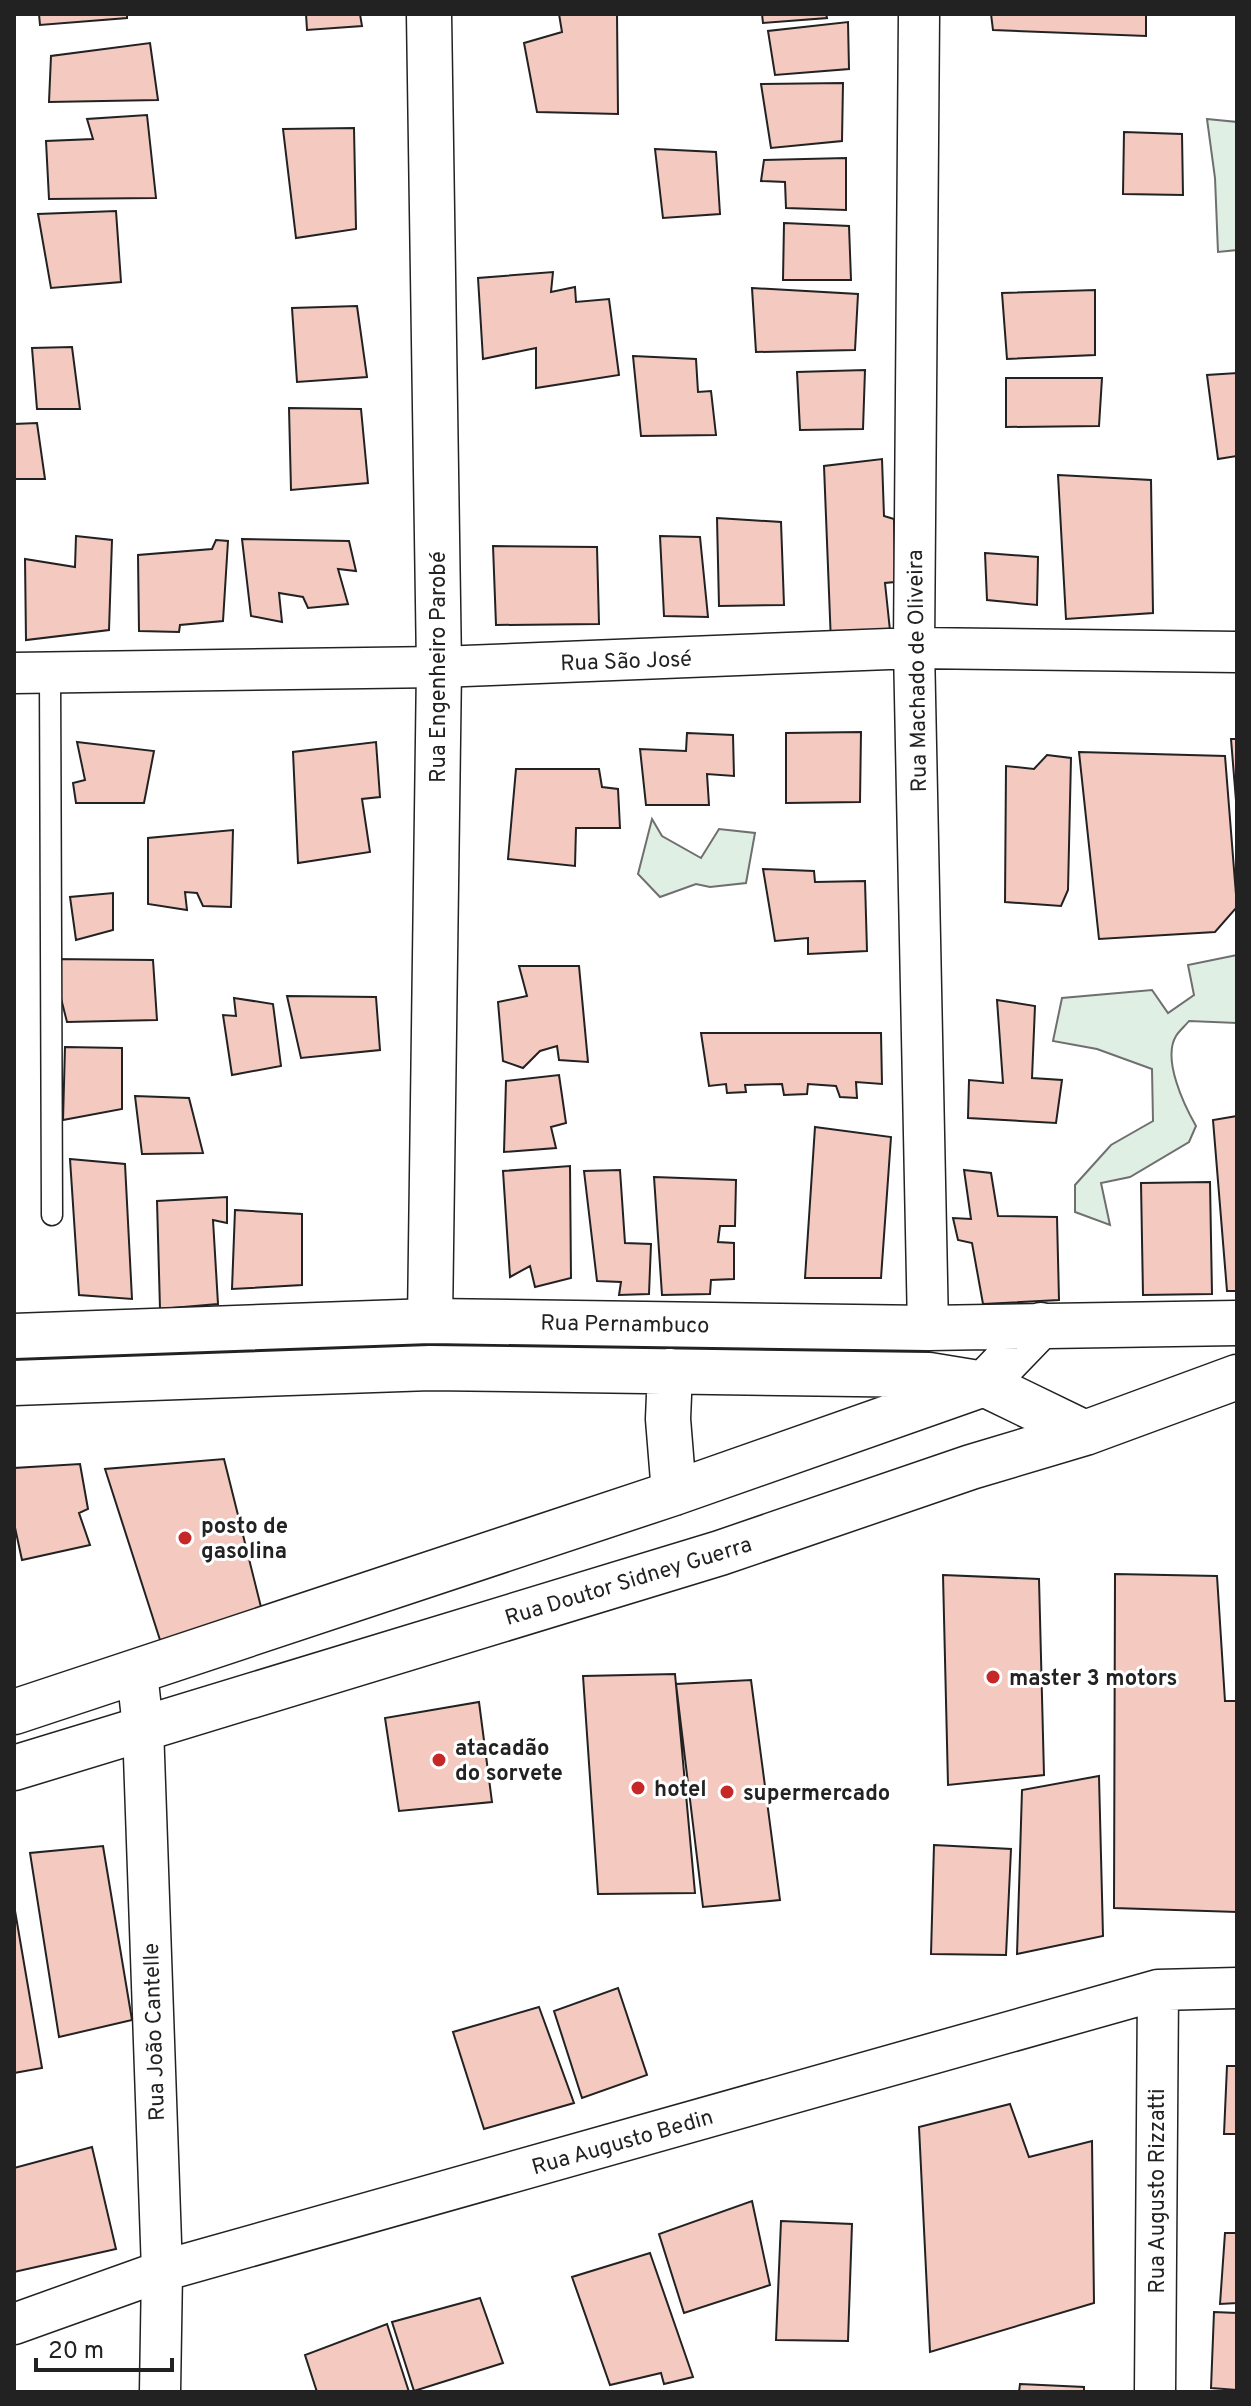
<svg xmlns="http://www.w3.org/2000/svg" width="1251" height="2406" font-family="Overpass,sans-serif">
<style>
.green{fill:#e0efe3;stroke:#6f6f6f;stroke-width:2}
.building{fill:#f3c9c0;stroke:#222;stroke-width:2}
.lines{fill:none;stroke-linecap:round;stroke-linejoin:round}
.service-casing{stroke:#222;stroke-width:23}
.minor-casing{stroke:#222;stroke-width:43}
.tertiary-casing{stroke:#222;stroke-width:47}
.secondary-casing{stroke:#222;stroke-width:47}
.service{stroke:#fff;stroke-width:20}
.minor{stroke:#fff;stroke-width:40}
.tertiary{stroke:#fff;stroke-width:44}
.secondary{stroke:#fff;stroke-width:44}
.poi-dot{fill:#c62828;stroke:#fff;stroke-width:3}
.labels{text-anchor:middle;stroke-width:6;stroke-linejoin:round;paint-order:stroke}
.street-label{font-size:22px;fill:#222;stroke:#fff}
.poi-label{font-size:22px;font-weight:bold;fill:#222;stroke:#fff;text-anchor:start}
</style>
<rect width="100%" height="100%" fill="#fff"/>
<path class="green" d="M 1207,119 L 1237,122 L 1237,250 L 1218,252 L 1215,178 Z
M 652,819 L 662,836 L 701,858 L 719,829 L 755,833 L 746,883 L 710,887 L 696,884 L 660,897 L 638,874 Z
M 1237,955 L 1237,1023 L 1189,1021 C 1185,1026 1179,1031 1176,1036 C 1162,1059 1184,1105 1196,1126 L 1189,1142 L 1130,1177 L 1101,1183 L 1110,1225 L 1075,1212 L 1075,1185 L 1111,1145 L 1153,1121 L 1152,1069 L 1097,1049 L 1053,1041 L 1062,998 L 1152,990 L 1168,1013 L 1194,995 L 1188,965 Z"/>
<path class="building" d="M 39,14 L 127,14 L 127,18 L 40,25 Z
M 306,14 L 360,14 L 362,26 L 307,30 Z
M 559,14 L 617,14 L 618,114 L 537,112 L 524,43 L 562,32 Z
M 762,14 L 826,14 L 827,18 L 763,23 Z
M 991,14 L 1146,14 L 1146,36 L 993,30 Z
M 848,22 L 849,69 L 775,75 L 768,31 Z
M 150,43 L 158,100 L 49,102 L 51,56 Z
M 843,83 L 842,141 L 771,148 L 761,84 Z
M 147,115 L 156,198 L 49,199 L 46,141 L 93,139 L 87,119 Z
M 354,128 L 356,229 L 296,238 L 283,129 Z
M 1124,132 L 1182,134 L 1183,195 L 1123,194 Z
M 655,149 L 716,152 L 720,214 L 663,218 Z
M 846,158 L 846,210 L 786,208 L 785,182 L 761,181 L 764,160 Z
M 116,211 L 121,282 L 51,288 L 38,214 Z
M 784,223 L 849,226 L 851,280 L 783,280 Z
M 553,272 L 551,292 L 575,287 L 576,302 L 609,299 L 619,375 L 536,388 L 536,348 L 483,359 L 478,278 Z
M 752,288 L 858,294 L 855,350 L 756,352 Z
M 1095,290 L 1095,355 L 1007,359 L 1002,293 Z
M 357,306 L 367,377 L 297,382 L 292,308 Z
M 72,347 L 80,409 L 37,409 L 32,348 Z
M 633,356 L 696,359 L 698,392 L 711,391 L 716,435 L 641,436 Z
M 865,370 L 863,429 L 800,430 L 797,372 Z
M 1237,373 L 1237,456 L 1218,459 L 1207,375 Z
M 1006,378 L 1102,378 L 1099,426 L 1006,427 Z
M 289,408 L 361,409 L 368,483 L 291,490 Z
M 37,423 L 45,479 L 14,479 L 14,424 Z
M 882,459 L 884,516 L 894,519 L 895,582 L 885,583 L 891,640 L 831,643 L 824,466 Z
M 1058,475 L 1151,480 L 1153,613 L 1066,619 Z
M 717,518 L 781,522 L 784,605 L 719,606 Z
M 76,536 L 112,540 L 109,630 L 26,640 L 25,559 L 75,567 Z
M 660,536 L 700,537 L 708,617 L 664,616 Z
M 242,539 L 349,541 L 356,571 L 338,569 L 348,604 L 308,608 L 303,597 L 279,593 L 282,622 L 251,616 Z
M 216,540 L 228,541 L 223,621 L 180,625 L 179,632 L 139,631 L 138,555 L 212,549 Z
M 493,546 L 597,547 L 599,624 L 496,625 Z
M 985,553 L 1038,557 L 1037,605 L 987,600 Z
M 861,732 L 860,802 L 786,803 L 786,733 Z
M 687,733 L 733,735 L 734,776 L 707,774 L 709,805 L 646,805 L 640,749 L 686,751 Z
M 1231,739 L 1237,739 L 1237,813 Z
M 77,742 L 154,751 L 144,803 L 76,803 L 73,783 L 85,780 Z
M 376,742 L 380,797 L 362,799 L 370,852 L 298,863 L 293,752 Z
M 1079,752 L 1225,756 L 1237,907 L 1215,932 L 1099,939 Z
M 1047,755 L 1071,758 L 1068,890 L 1061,906 L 1005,902 L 1006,766 L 1034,769 Z
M 516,769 L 599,769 L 602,787 L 618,789 L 620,828 L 576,828 L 575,866 L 508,859 Z
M 233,830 L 231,907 L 203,906 L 197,893 L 185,892 L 187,910 L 148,904 L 148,838 Z
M 763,869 L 814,871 L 815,882 L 865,881 L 867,951 L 808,954 L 808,938 L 775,941 Z
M 113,893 L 113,930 L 76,940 L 70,897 Z
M 51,959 L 153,960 L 157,1020 L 67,1022 Z
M 519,966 L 579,966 L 588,1062 L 559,1060 L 557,1046 L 540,1051 L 523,1068 L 503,1061 L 498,1002 L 527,996 Z
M 287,996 L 376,997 L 380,1050 L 301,1058 Z
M 234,998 L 273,1004 L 281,1066 L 232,1075 L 223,1015 L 236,1016 Z
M 997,1000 L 1035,1006 L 1032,1078 L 1062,1080 L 1056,1123 L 968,1118 L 969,1080 L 1003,1083 Z
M 701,1033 L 881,1033 L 882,1084 L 856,1082 L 857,1098 L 840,1097 L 836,1086 L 808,1084 L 807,1094 L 784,1095 L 782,1084 L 745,1085 L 746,1092 L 727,1093 L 726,1084 L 709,1086 Z
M 65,1047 L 122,1048 L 122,1109 L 63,1120 Z
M 559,1075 L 566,1123 L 551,1127 L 556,1148 L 504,1152 L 506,1081 Z
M 135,1096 L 189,1098 L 203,1153 L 142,1154 Z
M 1237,1116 L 1237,1291 L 1227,1291 L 1213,1120 Z
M 815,1127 L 891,1137 L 881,1278 L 805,1278 Z
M 70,1159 L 125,1164 L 132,1299 L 79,1295 Z
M 570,1166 L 571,1278 L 535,1287 L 530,1266 L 510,1277 L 503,1171 Z
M 620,1170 L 625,1243 L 651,1244 L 649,1294 L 619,1295 L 621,1282 L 597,1281 L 584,1171 Z
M 964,1170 L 991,1173 L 998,1216 L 1057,1217 L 1059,1300 L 983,1304 L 972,1243 L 958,1240 L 953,1218 L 971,1219 Z
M 654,1177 L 736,1180 L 735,1226 L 720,1226 L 718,1242 L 734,1243 L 734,1279 L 711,1280 L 710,1294 L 662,1295 Z
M 1210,1182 L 1212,1294 L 1143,1295 L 1141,1183 Z
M 227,1197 L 227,1223 L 213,1220 L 218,1304 L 160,1309 L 157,1201 Z
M 235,1210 L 302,1214 L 302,1285 L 232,1289 Z
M 224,1459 L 261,1607 L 161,1643 L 105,1469 Z
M 80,1464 L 88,1509 L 79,1513 L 90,1545 L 22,1560 L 14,1523 L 14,1468 Z
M 1115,1574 L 1217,1576 L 1225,1701 L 1237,1701 L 1237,1912 L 1114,1908 Z
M 943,1575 L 1039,1579 L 1044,1775 L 948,1785 Z
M 675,1674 L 695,1893 L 598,1894 L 583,1676 Z
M 751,1680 L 780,1900 L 703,1907 L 676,1684 Z
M 479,1702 L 492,1802 L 399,1811 L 385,1718 Z
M 1099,1776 L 1103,1936 L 1017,1954 L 1022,1790 Z
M 934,1845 L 1011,1849 L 1006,1955 L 931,1954 Z
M 103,1846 L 132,2020 L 59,2037 L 30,1853 Z
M 14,1905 L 42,2068 L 14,2073 Z
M 618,1988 L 647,2075 L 582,2098 L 554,2011 Z
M 539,2007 L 574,2103 L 484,2129 L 453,2032 Z
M 1227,2066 L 1237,2066 L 1237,2134 L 1224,2134 Z
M 1010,2104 L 1029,2157 L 1092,2141 L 1094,2303 L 930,2352 L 919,2127 Z
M 92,2147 L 116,2249 L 14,2272 L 14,2168 Z
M 752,2201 L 770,2285 L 684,2313 L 659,2234 Z
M 781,2221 L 852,2224 L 848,2341 L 776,2340 Z
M 1225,2233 L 1237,2233 L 1237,2303 L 1220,2304 Z
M 650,2253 L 693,2377 L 664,2384 L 661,2373 L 610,2385 L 572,2277 Z
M 480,2298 L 503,2363 L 414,2391 L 392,2322 Z
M 1214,2312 L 1237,2313 L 1237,2390 L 1211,2388 Z
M 387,2324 L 409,2392 L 317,2392 L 305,2355 Z
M 1020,2384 L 1084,2387 L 1084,2392 L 1019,2392 Z"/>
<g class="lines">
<g class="service-casing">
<path id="service" d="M 50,673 L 52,1215"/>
</g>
<g class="minor-casing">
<path id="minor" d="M 919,14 L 914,648 L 928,1328
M 14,673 L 439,667 L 914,648 L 1237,652
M 137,1673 L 143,1727 L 162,2271 L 160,2392
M 14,2324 L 162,2271 L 1158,1990 L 1237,1988
M 1155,2392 L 1158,1990"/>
</g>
<g class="tertiary-casing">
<path id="tertiary" d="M 429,14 L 439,667 L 430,1321"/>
</g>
<g class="secondary-casing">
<path id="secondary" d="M 14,1336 L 430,1321 L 928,1328 L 1237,1323
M 670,1371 L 668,1419 L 674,1493
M 14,1383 L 430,1368 L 929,1375 L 984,1384 L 1085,1433
M 14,1712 L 674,1493 L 984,1384 L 1041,1325
M 14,1768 L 720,1553 L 971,1467 L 1085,1433 L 1237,1377"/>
</g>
<use href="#service" class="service"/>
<use href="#minor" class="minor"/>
<use href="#tertiary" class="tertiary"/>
<use href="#secondary" class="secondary"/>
</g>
<g class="poi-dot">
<circle cx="185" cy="1538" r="8"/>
<circle cx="993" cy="1677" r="8"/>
<circle cx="439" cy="1760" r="8"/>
<circle cx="638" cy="1788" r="8"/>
<circle cx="727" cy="1792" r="8"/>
</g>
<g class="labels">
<g class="street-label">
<text transform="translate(626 660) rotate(-2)" y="8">Rua São José</text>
<text transform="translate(437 667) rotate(-90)" y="8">Rua Engenheiro Parobé</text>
<text transform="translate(916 671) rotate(-91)" y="8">Rua Machado de Oliveira</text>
<text transform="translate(625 1323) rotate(1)" y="8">Rua Pernambuco</text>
<text transform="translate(628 1580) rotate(-17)" y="8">Rua Doutor Sidney Guerra</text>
<text transform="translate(153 2032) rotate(-92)" y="8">Rua João Cantelle</text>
<text transform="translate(622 2141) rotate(-16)" y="8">Rua Augusto Bedin</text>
<text transform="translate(1156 2191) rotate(-90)" y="8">Rua Augusto Rizzatti</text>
</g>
<g class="poi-label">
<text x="201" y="1533">posto de<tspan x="201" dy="25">gasolina</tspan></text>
<text x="1009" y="1685">master 3 motors</text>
<text x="455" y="1755">atacadão<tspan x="455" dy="25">do sorvete</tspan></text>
<text x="654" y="1796">hotel</text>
<text x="743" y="1800">supermercado</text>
</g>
</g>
<rect width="1251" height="2406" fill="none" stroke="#222222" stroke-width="32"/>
<path d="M36 2358v12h136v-12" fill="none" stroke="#222222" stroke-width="4"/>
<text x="48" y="2358" font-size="24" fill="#222222" stroke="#ffffff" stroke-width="6" paint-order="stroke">20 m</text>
</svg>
